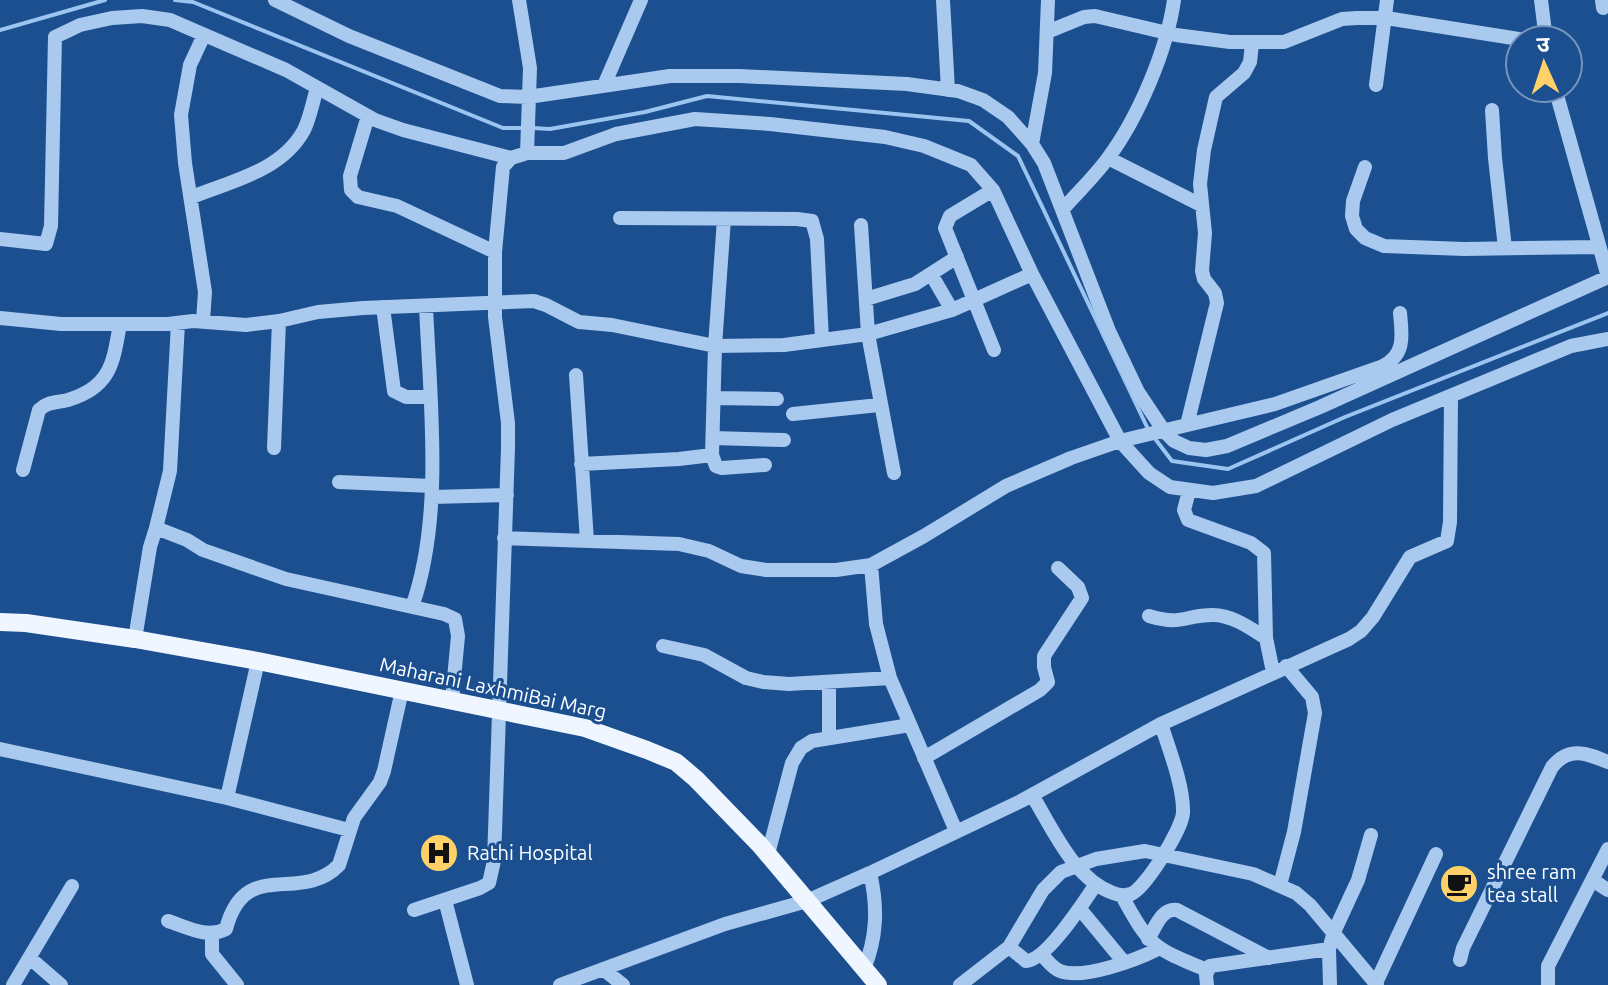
<svg xmlns="http://www.w3.org/2000/svg" width="1608" height="985" font-family="Ubuntu,'Noto Sans Devanagari',sans-serif">
<style>
.lines{fill:none;stroke-linecap:round;stroke-linejoin:round}
.stream{stroke:#9cc4f0;stroke-width:4}
.minor{stroke:#a9c9ee;stroke-width:14}
.major{stroke:#f0f6ff;stroke-width:18}
.labels{text-anchor:middle;stroke-width:6;stroke-linejoin:round;paint-order:stroke}
.street-label{font-size:20px;fill:#fff;stroke:#1b4f8f}
.poi-label{font-size:20px;fill:#fff;stroke:#1b4f8f;text-anchor:start}
</style>
<rect width="100%" height="100%" fill="#1b4f8f"/>
<g class="lines">
<path class="stream" d="M 175,0 L 193,2 L 503,128 L 524,128
M 0,30 L 105,0
M 533,128 L 550,129 L 645,112 L 707,96 L 969,121 L 1018,156 L 1148,429
M 1153,436 L 1172,461 L 1228,469 L 1345,417 L 1608,313"/>
<path class="minor" d="M 275,0 L 349,36 L 500,96 L 528,97 L 670,76 L 740,76 L 907,84 L 958,91 L 983,100 L 1008,117 L 1032,144 L 1044,163 L 1109,331 L 1138,392 L 1164,431 L 1174,441 L 1189,448 L 1206,450 L 1227,446 L 1320,407 L 1608,277
M 519,0 L 530,68 L 527,153
M 943,0 L 948,90
M 1541,0 L 1546,40
M 1602,0 L 1603,8
M 1047,32 L 1084,17 L 1095,16 L 1176,35 L 1230,42 L 1284,42 L 1342,19 L 1357,18 L 1386,18 L 1526,40
M 605,83 L 641,0
M 1376,85 L 1387,0
M 1555,88 L 1608,277
M 1492,110 L 1495,158 L 1505,248
M 368,116 L 350,176 L 351,190 L 358,197 L 397,206 L 495,252
M 1032,144 L 1045,73 L 1048,0
M 1108,158 L 1201,205
M 1365,167 L 1353,201 L 1352,216 L 1356,229 L 1365,238 L 1384,246 L 1464,249 L 1598,247
M 993,190 L 950,216 L 945,228 L 994,350
M 192,197 C 231,181 282,171 304,130 C 310,118 313,101 317,88
M 1063,209 C 1078,192 1095,176 1108,158 C 1138,118 1167,50 1174,0
M 620,218 L 797,219 L 812,221 L 817,239 L 822,340
M 724,219 L 715,346 L 712,455 L 716,466 L 722,468 L 765,465
M 861,225 L 868,334 L 894,473
M 0,239 L 46,244 L 51,226 L 55,37 L 80,25 L 112,18 L 142,16 L 170,20 L 286,70 L 375,120 L 403,130 L 511,158
M 931,274 L 952,310
M 866,299 L 915,284 L 957,257
M 383,307 L 394,391 L 406,397 L 429,397
M 0,318 L 61,324 L 168,324 L 193,321 L 246,325 L 279,321 L 318,312 L 363,308 L 534,301 L 546,305 L 579,322 L 612,325 L 715,346 L 784,345 L 868,334 L 952,310 L 1032,274
M 203,321 L 205,292 L 185,163 L 181,115 L 190,65 L 204,35
M 178,323 L 170,471 L 156,528 L 187,540 L 203,550 L 286,579 L 444,614 L 455,619 L 458,636 L 452,700
M 576,375 L 587,541
M 714,398 L 777,399
M 793,414 L 879,405
M 1187,425 L 1217,303 L 1215,293 L 1204,279 L 1202,271 L 1205,233 L 1200,184 L 1204,150 L 1216,97 L 1244,73 L 1250,62 L 1252,44
M 713,438 L 784,440
M 274,448 L 279,321
M 581,464 L 679,459 L 712,455
M 23,470 L 39,410 C 48,401 57,403 68,400 C 111,387 113,363 120,324
M 339,482 L 432,486
M 1189,491 L 1184,510 L 1188,520 L 1251,543 L 1264,553 L 1266,638 L 1273,672
M 432,497 L 507,495
M 504,538 L 679,544 L 709,551 L 741,566 L 766,570 L 836,570 L 871,565 L 924,536 L 1006,486 L 1071,458 L 1120,441 L 1275,404 L 1383,366 C 1406,354 1402,335 1400,313
M 871,565 L 876,624 L 890,678 L 956,831
M 412,607 C 444,517 430,401 426,306
M 1149,616 C 1183,626 1184,615 1213,615 C 1232,615 1250,628 1266,638
M 135,639 L 150,547 L 156,528
M 663,646 L 704,655 L 746,678 L 763,682 L 789,684 L 890,678
M 258,661 L 227,798 L 349,830
M 829,738 L 829,682
M 0,749 L 227,798
M 924,758 L 1040,690 L 1048,682 L 1044,667 L 1044,656 L 1082,598 L 1078,587 L 1058,568
M 1032,795 C 1053,829 1073,878 1113,893 C 1118,895 1125,896 1131,894 C 1145,889 1182,829 1183,813 C 1184,787 1169,749 1161,724
M 768,854 L 792,763 L 801,748 L 812,741 L 910,725
M 1594,881 L 1608,890
M 1280,885 L 1294,832 L 1315,713 L 1312,697 L 1286,666
M 1122,896 C 1150,947 1153,948 1207,970
M 445,900 L 467,985
M 1080,909 L 1123,961
M 414,910 L 480,888 L 489,883 L 494,861 L 508,448 L 508,423 L 495,317 L 495,252 L 503,167 L 511,158 L 527,153 L 564,153 L 616,134 L 695,119 L 770,124 L 885,137 L 924,146 L 971,165 L 993,190 L 1032,274 L 1120,441 L 1149,473 L 1170,487 L 1213,493 L 1256,486 L 1392,420 L 1571,346 L 1608,339
M 168,921 C 187,927 207,939 226,929 C 245,856 300,905 339,865 L 354,818 L 380,782 L 384,771 L 402,690
M 212,934 L 212,954 L 237,985
M 1148,939 C 1156,927 1161,908 1177,910 L 1269,958
M 1009,947 L 1026,961 C 1046,961 1084,902 1096,884
M 1041,954 C 1047,960 1052,968 1060,971 C 1083,980 1136,960 1158,949
M 31,959 L 61,985
M 1460,960 L 1463,948 L 1552,767 C 1569,746 1586,753 1608,762
M 603,969 L 623,985
M 864,969 C 877,937 878,907 870,873
M 1376,983 L 1436,854
M 13,985 L 72,886
M 560,985 L 725,924 L 807,901 L 870,873 L 1021,801 L 1161,724 L 1349,639 L 1361,631 L 1373,617 L 1410,557 L 1447,541 L 1450,522 L 1451,396
M 960,985 L 1009,947 L 1043,890 L 1061,872 L 1096,859 L 1145,851 L 1253,874 L 1296,893 L 1310,905 L 1377,985
M 1207,985 L 1206,975 L 1210,966 L 1329,949
M 1330,985 L 1329,949 L 1334,932 L 1358,880 L 1371,835
M 1548,985 L 1548,966 L 1608,849"/>
<path class="major" d="M 0,622 L 26,623 L 135,639 L 258,661 L 585,728 L 647,750 L 676,762 L 696,779 L 760,845 L 878,985"/>
</g>
<defs>
<g id="hospital-disc" transform="scale(2)"><circle r="9.5" fill="#ffd166" stroke="#1b4f8f"/><path d="M-5-5h3v3.5h4V-5h3V5h-3V1.5h-4V5h-3Z" fill="#111"/></g>
<g id="cafe-disc" transform="scale(2)"><circle r="9.5" fill="#ffd166" stroke="#1b4f8f"/><path d="M-5.5-4.5H6V0H3Q3 3.5 0 3.5H-2.5Q-5.5 3.5-5.5 0ZM3-3.2v2h1.7v-2ZM-6 4.5H4V6H-6Z" fill="#111"/></g>
</defs>
<g fill-rule="evenodd">
<use href="#hospital-disc" x="439" y="853"/>
<use href="#cafe-disc" x="1459" y="884"/>
</g>
<g class="labels">
<g class="street-label">
<text transform="translate(493 688) rotate(12)" y="7">Maharani LaxhmiBai Marg</text>
</g>
<g class="poi-label">
<text x="467" y="860">Rathi Hospital</text>
<text x="1487" y="879">shree ram<tspan x="1487" dy="23">tea stall</tspan></text>
</g>
</g>
<g transform="translate(1544 64) rotate(357)"><circle r="38" fill="#1b4f8f" stroke="#7695bc" stroke-width="2"/>
<path d="M0-6L14 30L0 20L-14 30Z" fill="#ffd166"/>
<text y="-12" font-size="22" font-weight="bold" text-anchor="middle" fill="#ffffff">उ</text>
</g>
</svg>
